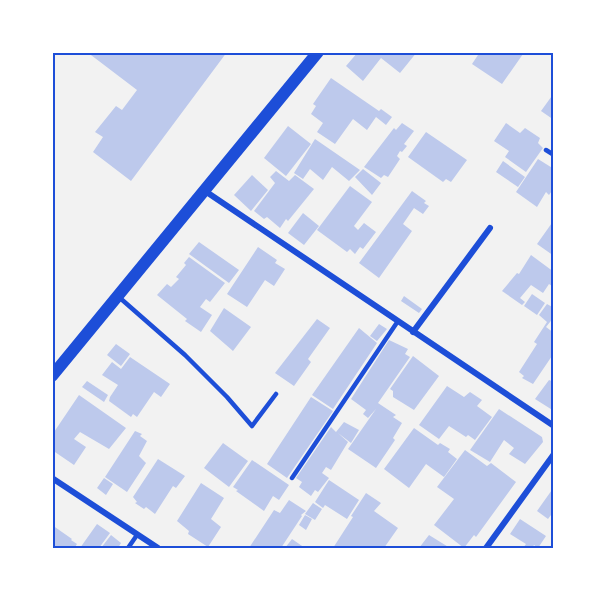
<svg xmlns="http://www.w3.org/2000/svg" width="606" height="601" font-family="Commissioner,sans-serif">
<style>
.building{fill:#bdc9ec}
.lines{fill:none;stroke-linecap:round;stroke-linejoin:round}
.service{stroke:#1d4ed8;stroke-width:4.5}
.minor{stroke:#1d4ed8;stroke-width:6}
.secondary{stroke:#1d4ed8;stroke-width:12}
.neatline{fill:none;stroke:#1d4ed8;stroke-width:2}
</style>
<rect width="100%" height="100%" fill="#f2f2f2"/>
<path class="building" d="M 87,52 L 227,52 L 131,181 L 93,152 L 103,137 L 95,132 L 116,106 L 122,110 L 137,90 Z
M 358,52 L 417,52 L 400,73 L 381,58 L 363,81 L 346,66 Z
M 480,52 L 520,52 L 523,54 L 502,84 L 472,64 Z
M 331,78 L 379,111 L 381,109 L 392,117 L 386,125 L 376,117 L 367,130 L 353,119 L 335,144 L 317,132 L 323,123 L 311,114 L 316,106 L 313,104 Z
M 554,93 L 554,120 L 541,111 Z
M 402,123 L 414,131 L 404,144 L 407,146 L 402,152 L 400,151 L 397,156 L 400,159 L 388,177 L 384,175 L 381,178 L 364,167 L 394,128 L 396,130 Z
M 506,123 L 520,133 L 525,128 L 540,138 L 538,143 L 543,148 L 526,172 L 505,157 L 509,151 L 494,141 Z
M 288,126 L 311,144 L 286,176 L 264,158 Z
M 426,132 L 467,160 L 451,182 L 446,179 L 443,182 L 408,157 Z
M 315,139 L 360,170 L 349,181 L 332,167 L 323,180 L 310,169 L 303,179 L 294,173 Z
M 538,159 L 554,169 L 554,188 L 549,195 L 546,192 L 537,207 L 516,192 Z
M 503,161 L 525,177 L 518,187 L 496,172 Z
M 363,169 L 381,183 L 372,195 L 355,177 Z
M 276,171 L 289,181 L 295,175 L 314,189 L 288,221 L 286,219 L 280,228 L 267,217 L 264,219 L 254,211 L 275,183 L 270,177 Z
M 252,175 L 268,190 L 251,211 L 234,195 Z
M 350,186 L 372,202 L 354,226 L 358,230 L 364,223 L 376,232 L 363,249 L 360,247 L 355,254 L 350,249 L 347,252 L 317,230 Z
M 412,191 L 426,201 L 424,203 L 429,206 L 423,214 L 414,208 L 403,224 L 412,231 L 379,278 L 359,263 Z
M 303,213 L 319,226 L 304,245 L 288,233 Z
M 554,220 L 554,256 L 537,244 Z
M 199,242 L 239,270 L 229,283 L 189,254 Z
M 258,247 L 277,260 L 275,263 L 285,269 L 274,286 L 265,280 L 247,307 L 227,294 Z
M 531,255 L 554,272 L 554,283 L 552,286 L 549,284 L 543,293 L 531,285 L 520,298 L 525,302 L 522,305 L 502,291 L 517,273 L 519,274 Z
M 189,257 L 225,283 L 210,302 L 206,299 L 200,307 L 212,315 L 201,332 L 185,321 L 187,319 L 157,295 L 167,284 L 171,287 L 179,279 L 176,277 L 186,265 L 184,263 Z
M 532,294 L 545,303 L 537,315 L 524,306 Z
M 404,296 L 422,309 L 419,313 L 401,301 Z
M 547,304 L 554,308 L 554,317 L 546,327 L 554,333 L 554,353 L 533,384 L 522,378 L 524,376 L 519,372 L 537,344 L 534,342 L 547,322 L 539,315 Z
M 224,308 L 251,327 L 233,351 L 210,331 Z
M 317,319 L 330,328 L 308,359 L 311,362 L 294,386 L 275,373 Z
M 379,324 L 387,329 L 377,341 L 370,336 Z
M 359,328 L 377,343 L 333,409 L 312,395 Z
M 389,340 L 408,349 L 405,354 L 410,357 L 378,403 L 396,415 L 393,417 L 402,423 L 393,438 L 395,440 L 376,468 L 348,449 L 376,409 L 368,418 L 363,414 L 366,410 L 351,399 Z
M 116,344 L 130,354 L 121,366 L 107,355 Z
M 413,356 L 439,376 L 414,410 L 393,397 L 393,391 L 390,389 Z
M 130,357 L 170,384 L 161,397 L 154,392 L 137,417 L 133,414 L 131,417 L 109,401 L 110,397 L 118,385 L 102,375 L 112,362 L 121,369 Z
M 549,380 L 554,382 L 554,411 L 535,399 Z
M 87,381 L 108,395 L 104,402 L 82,387 Z
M 447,386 L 464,397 L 470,392 L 482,400 L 477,406 L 492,417 L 475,440 L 468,435 L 466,437 L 449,426 L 439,439 L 419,425 Z
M 79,395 L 126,428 L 109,449 L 80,432 L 74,439 L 86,447 L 74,465 L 52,450 L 52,435 Z
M 311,397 L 333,411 L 287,478 L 267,464 Z
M 499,409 L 542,437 L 543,442 L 525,464 L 509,454 L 514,448 L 504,440 L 490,462 L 470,450 Z
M 344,422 L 359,430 L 351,443 L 338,433 L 348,442 L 331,470 L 326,467 L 322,473 L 329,478 L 318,492 L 315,490 L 311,496 L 299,487 L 302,482 L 296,478 L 331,427 L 336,432 Z
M 414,428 L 438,445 L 440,443 L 450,449 L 448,452 L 457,459 L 444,477 L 426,464 L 409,488 L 384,469 Z
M 135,431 L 142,434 L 140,436 L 147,441 L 139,456 L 146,463 L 127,492 L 105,477 Z
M 223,443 L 248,461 L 229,487 L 204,468 Z
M 465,450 L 487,466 L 491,463 L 516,482 L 476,537 L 474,535 L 464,548 L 434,525 L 454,499 L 437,487 Z
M 158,459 L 185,476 L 176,488 L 173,486 L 155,514 L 146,507 L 144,509 L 135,503 L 137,502 L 133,497 Z
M 252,460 L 289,485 L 279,500 L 273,496 L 264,511 L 236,491 L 238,490 L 233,487 Z
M 104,478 L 113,484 L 106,495 L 97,488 Z
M 329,480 L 359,500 L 347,519 L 325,505 L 323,508 L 315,502 Z
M 201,483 L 224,498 L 211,519 L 221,527 L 208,547 L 188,534 L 189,531 L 177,521 Z
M 554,487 L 554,511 L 548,519 L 537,511 Z
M 366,493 L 381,503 L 374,511 L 398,528 L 384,548 L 333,548 L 353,517 L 351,516 Z
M 289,500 L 306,511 L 301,515 L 302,516 L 281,548 L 249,548 L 274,510 L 280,513 Z
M 313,503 L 322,509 L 315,520 L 305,514 Z
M 305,515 L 312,519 L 306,530 L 299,525 Z
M 520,519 L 546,536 L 538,548 L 534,545 L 532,548 L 523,548 L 526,544 L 510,534 Z
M 97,524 L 110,533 L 99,548 L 80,548 Z
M 52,525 L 72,539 L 71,540 L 77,544 L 75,547 L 77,548 L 52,548 Z
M 111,535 L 121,543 L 118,548 L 101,548 Z
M 429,535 L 450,548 L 419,548 Z
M 292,539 L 305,548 L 285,548 Z"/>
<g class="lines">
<path class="service" d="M 546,150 L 554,155
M 120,298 L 185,355 L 227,397 L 252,426 L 276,394
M 292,478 L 398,321
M 128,548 L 137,535"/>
<path class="minor" d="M 205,191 L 554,426
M 413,332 L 490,228
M 52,478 L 158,548
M 486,548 L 554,454"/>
<path class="secondary" d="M 52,376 L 318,52"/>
</g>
<rect width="606" height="601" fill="none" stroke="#ffffff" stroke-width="108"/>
<rect x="54" y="54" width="498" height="493" class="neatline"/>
</svg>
